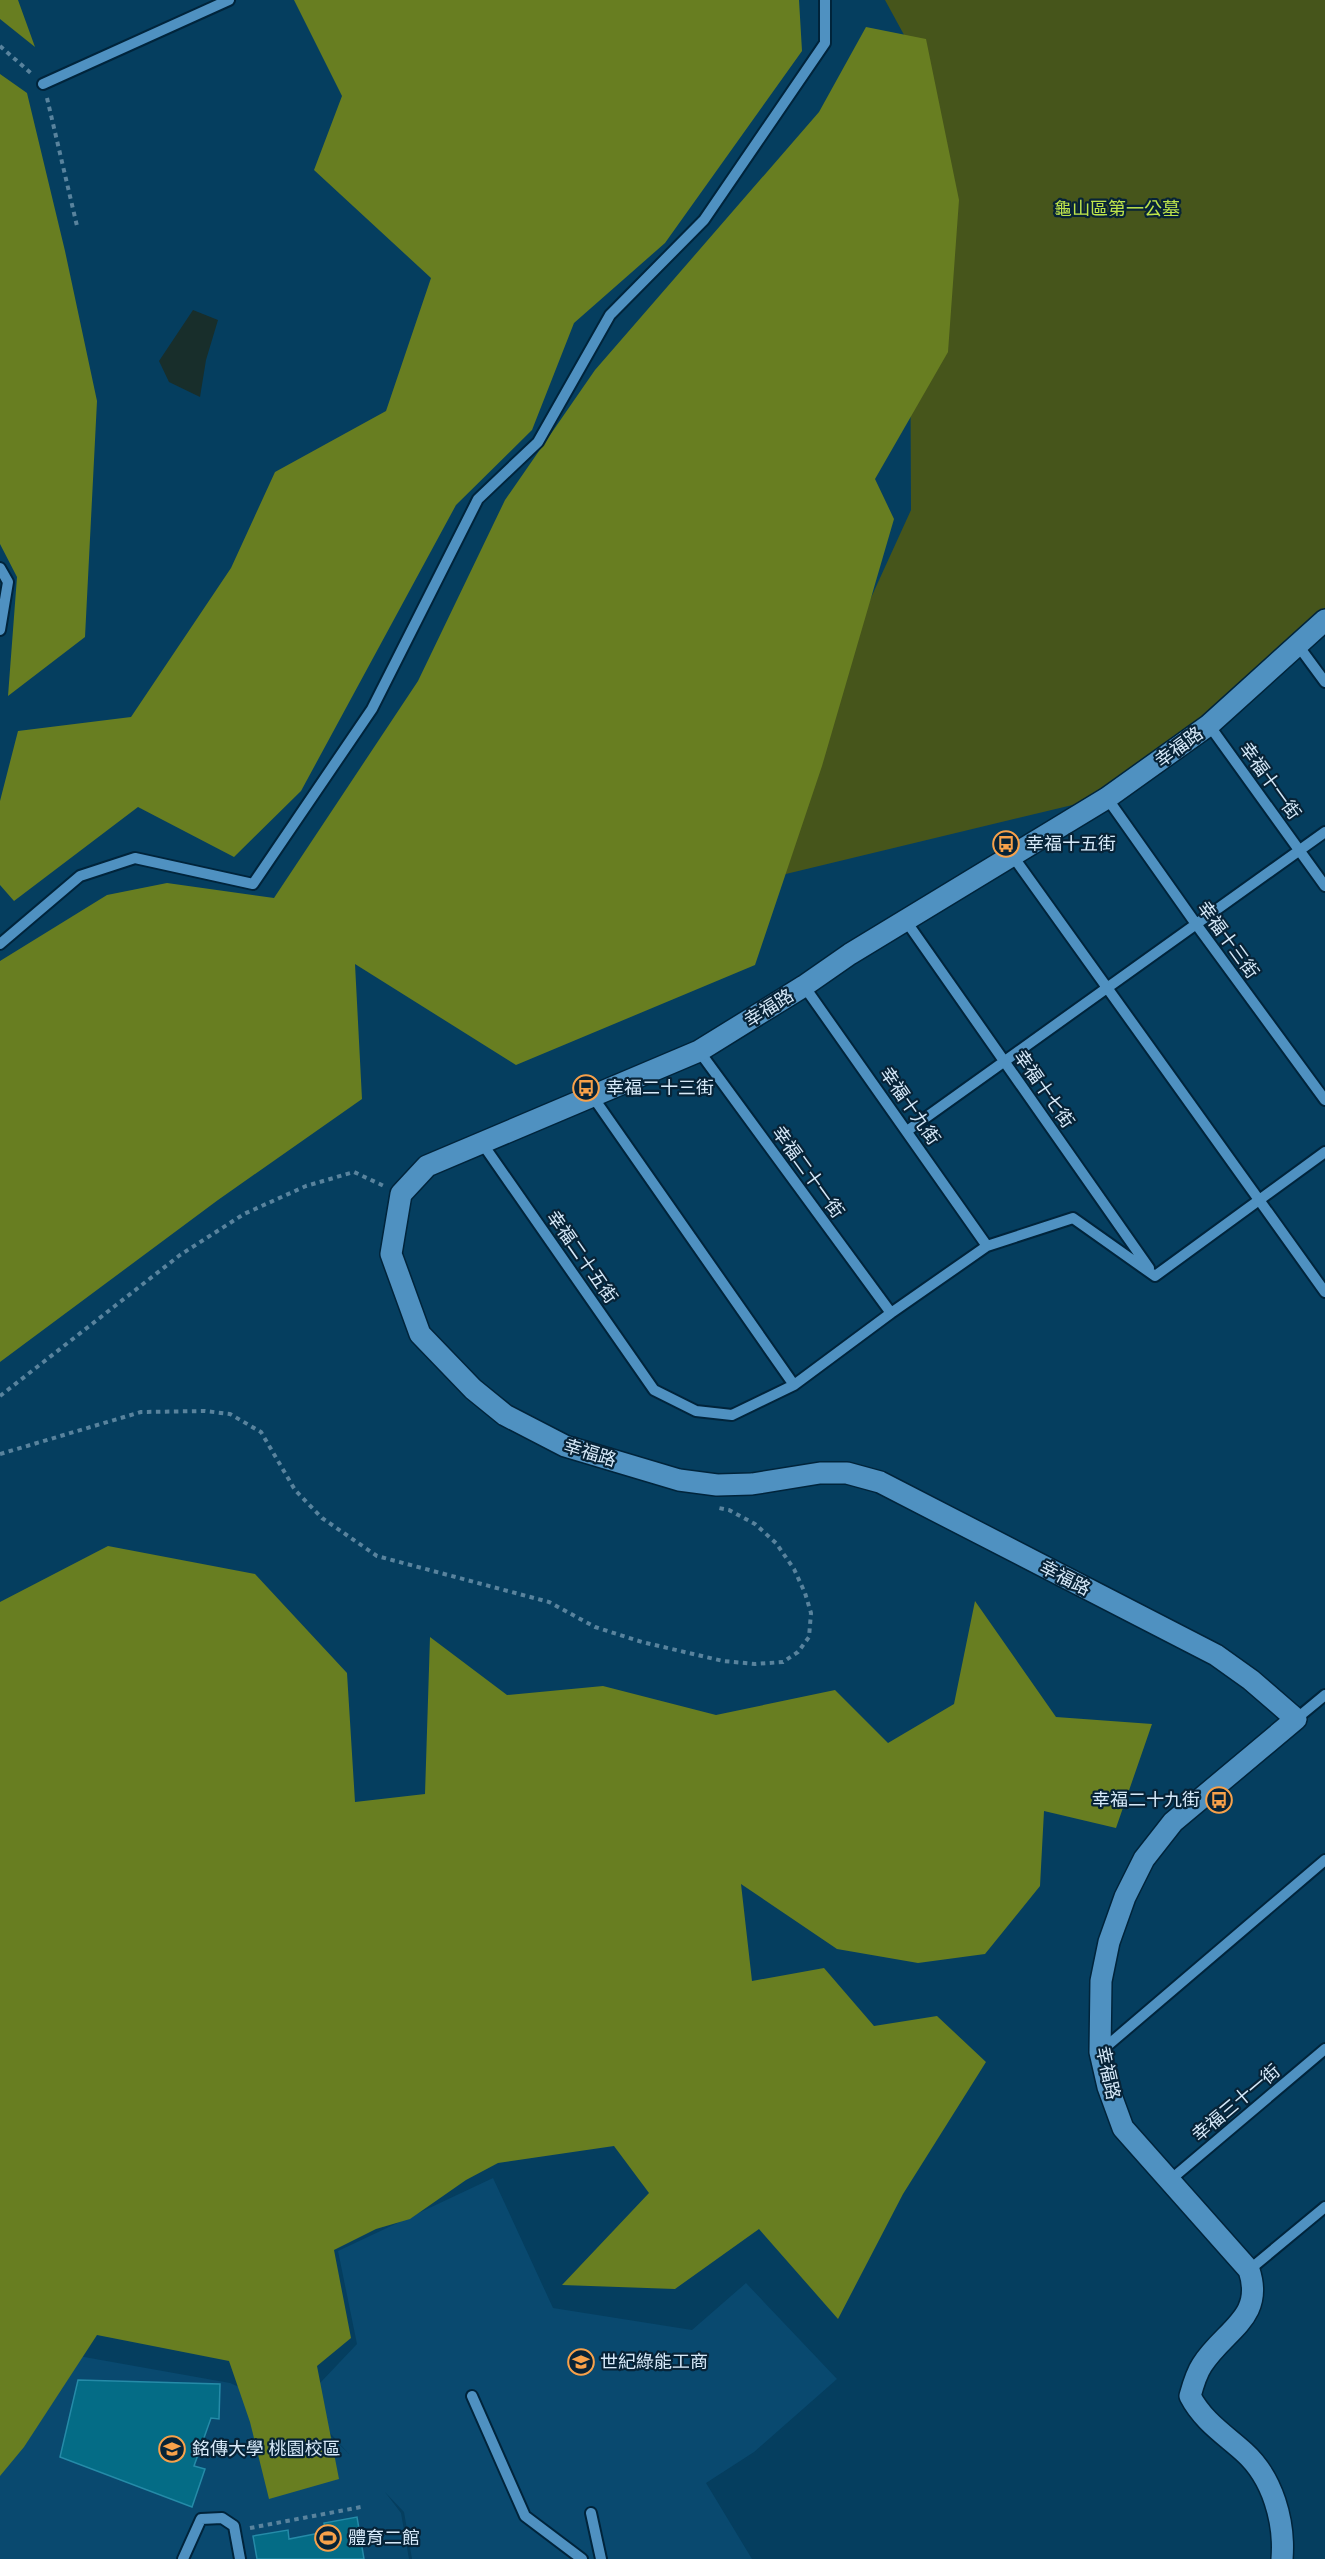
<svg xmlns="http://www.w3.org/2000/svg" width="1325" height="2559" font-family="'Golos Text','Noto Sans TC',sans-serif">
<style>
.built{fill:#09496f}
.green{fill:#46551b}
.forest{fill:#687e21}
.water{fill:#182e2b}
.building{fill:#046c86;stroke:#258ba8;stroke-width:1.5}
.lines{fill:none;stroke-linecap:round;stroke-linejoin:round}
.lane-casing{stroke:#00243b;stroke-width:14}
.street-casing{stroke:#00243b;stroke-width:24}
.path{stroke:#59839d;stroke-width:4;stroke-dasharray:4.5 4.5;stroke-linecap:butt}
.lane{stroke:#4f91c1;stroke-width:10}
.street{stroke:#4f91c1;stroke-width:21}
.labels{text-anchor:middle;stroke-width:4.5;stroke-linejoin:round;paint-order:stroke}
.park-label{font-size:18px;fill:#bee44b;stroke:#072337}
.street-label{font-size:18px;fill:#d6e9f9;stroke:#072337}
.poi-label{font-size:18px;fill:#d6e9f9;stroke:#072337;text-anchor:start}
</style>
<rect width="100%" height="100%" fill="#053e5f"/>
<path class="built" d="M 493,2178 L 553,2308 L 692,2330 L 746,2283 L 837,2379 L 754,2452 L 706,2483 L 752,2559 L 412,2559 L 404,2512 L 385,2492 L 401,2513 L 409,2559 L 0,2559 L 0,2342 L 230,2383 L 315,2421 L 349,2454 L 302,2402 L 357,2344 L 338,2251 Z"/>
<path class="green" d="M 885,0 L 1325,0 L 1325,608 L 1202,719 L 1085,802 L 740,885 L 911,510 L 909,44 Z"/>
<path class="forest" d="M 0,0 L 18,0 L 35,47 L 0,19 Z
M 294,0 L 799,0 L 802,51 L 665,243 L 574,323 L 532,430 L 456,505 L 301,791 L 234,857 L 138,807 L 14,901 L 0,885 L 0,801 L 18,731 L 131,717 L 231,568 L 275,472 L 386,411 L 431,278 L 314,170 L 342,96 Z
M 866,27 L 926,39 L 959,200 L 948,352 L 875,479 L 894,519 L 822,766 L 755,965 L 516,1065 L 355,964 L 362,1099 L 218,1200 L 0,1362 L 0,961 L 107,895 L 167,883 L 274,898 L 418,681 L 505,500 L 595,370 L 819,112 Z
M 0,74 L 27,93 L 65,251 L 97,401 L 85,637 L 8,696 L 17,577 L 0,544 Z
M 108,1546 L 255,1574 L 347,1673 L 355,1802 L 425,1794 L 430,1637 L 507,1695 L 603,1686 L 716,1715 L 835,1690 L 888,1743 L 954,1704 L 975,1601 L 1056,1717 L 1152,1724 L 1116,1828 L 1044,1811 L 1040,1886 L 985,1954 L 918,1963 L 837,1949 L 741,1884 L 752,1981 L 824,1968 L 874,2026 L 937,2016 L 986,2062 L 903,2194 L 838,2319 L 759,2229 L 675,2289 L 562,2285 L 649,2193 L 614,2146 L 498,2163 L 466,2180 L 410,2219 L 376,2229 L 334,2250 L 351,2338 L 317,2366 L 339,2479 L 269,2499 L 250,2422 L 229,2361 L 97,2335 L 24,2447 L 0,2476 L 0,1602 Z"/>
<path class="water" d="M 193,310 L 218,320 L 206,360 L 200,397 L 169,382 L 159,361 Z"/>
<path class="building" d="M 78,2380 L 220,2384 L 219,2419 L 211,2418 L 194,2466 L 205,2469 L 192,2507 L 60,2457 Z
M 357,2517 L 364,2559 L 257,2559 L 253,2536 L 288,2530 L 289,2539 L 325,2532 L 324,2523 Z"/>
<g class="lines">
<g class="lane-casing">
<path id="lane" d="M 43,84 L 229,0
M 0,568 L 8,582 L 0,630
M 1297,644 L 1325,682
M 1209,725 L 1325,886
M 1107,798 L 1196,924 L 1325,1100
M 1012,855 L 1325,1292
M 906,921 L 1149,1268
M 0,944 L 80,876 L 135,858 L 253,884 L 372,709 L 478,499 L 538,442 L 610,315 L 704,220 L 825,43 L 825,0
M 804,986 L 987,1246
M 699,1051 L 891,1313
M 593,1097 L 794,1385
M 907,1131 L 1325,832
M 482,1143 L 654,1390 L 696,1411 L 732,1415 L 794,1385 L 891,1313 L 987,1246 L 1073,1218 L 1155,1276
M 1155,1276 L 1325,1152
M 1296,1719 L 1325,1695
M 1101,2051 L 1325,1860
M 1169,2181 L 1325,2049
M 1249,2270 L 1325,2207
M 472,2396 L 525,2516 L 582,2559
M 591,2513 L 601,2559
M 183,2559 L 201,2519 L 222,2518 L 234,2526 L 240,2559"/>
</g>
<g class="street-casing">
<path id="street" d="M 1282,2559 C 1285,2522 1273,2478 1244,2452 C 1224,2434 1203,2421 1190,2396 C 1193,2385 1196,2374 1202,2365 C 1224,2330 1265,2318 1249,2270 L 1123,2128 L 1108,2087 L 1100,2052 L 1101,1981 L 1109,1942 L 1125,1897 L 1144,1859 L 1173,1822 L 1296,1719 L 1251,1680 L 1216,1655 L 880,1482 L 847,1473 L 820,1473 L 752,1484 L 717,1485 L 679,1480 L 565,1446 L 505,1415 L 473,1389 L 420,1334 L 391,1254 L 401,1194 L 427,1166 L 699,1051 L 804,986 L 850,954 L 1107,798 L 1209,725 L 1325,620"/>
</g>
<path class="path" d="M 0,46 L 33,75
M 47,98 L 77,226
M 0,1396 L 180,1255 L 244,1214 L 306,1186 L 354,1172 L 384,1186
M 0,1454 L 141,1412 L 205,1411 L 230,1414 L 261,1432 L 295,1490 L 322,1518 L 377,1556 L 549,1602 L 595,1627 L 642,1642 L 723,1661 L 755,1664 L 783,1662 L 798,1652 L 809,1637 L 811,1613 L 805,1593 L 794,1569 L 776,1543 L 755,1524 L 729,1510 L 719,1508
M 250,2528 L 361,2507"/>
<use href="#lane" class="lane"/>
<use href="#street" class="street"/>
</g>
<defs>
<g id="bus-ring" transform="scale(1.35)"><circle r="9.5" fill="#072337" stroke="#f8a14a" stroke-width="1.5"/><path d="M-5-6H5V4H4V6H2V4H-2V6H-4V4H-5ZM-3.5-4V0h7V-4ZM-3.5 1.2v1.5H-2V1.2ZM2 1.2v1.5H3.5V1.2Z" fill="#f8a14a"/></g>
<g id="school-ring" transform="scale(1.35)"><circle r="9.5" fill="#072337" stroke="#f8a14a" stroke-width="1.5"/><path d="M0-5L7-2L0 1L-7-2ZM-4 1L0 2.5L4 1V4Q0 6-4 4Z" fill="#f8a14a"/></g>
<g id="university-ring" transform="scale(1.35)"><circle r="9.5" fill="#072337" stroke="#f8a14a" stroke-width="1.5"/><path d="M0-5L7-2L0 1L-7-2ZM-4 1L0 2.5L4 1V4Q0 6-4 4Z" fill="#f8a14a"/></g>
<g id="stadium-ring" transform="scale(1.35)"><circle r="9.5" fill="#072337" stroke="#f8a14a" stroke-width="1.5"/><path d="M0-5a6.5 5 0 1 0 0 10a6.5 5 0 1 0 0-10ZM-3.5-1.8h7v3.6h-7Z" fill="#f8a14a"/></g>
</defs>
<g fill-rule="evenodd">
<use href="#bus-ring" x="1006" y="844"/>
<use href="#bus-ring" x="586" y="1088"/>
<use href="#bus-ring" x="1219" y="1800"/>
<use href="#school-ring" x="581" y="2362"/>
<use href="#university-ring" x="172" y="2449"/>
<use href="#stadium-ring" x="328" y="2538"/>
</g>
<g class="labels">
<g class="park-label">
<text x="1117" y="215">龜山區第一公墓</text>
</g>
<g class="street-label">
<text transform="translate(1179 747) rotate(-36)" y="6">幸福路</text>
<text transform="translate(1270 781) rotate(54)" y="6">幸福十一街</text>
<text transform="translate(1228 940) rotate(54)" y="6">幸福十三街</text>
<text transform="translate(769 1008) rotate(-32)" y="6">幸福路</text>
<text transform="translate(1044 1089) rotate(55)" y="6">幸福十七街</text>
<text transform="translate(910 1106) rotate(55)" y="6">幸福十九街</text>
<text transform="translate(808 1172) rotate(54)" y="6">幸福二十一街</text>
<text transform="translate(582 1257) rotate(55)" y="6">幸福二十五街</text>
<text transform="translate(590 1453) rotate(17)" y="6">幸福路</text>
<text transform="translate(1065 1578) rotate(27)" y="6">幸福路</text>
<text transform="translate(1108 2073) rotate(78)" y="6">幸福路</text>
<text transform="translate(1236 2103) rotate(-40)" y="6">幸福三十一街</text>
</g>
<g class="poi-label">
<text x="1026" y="850">幸福十五街</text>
<text x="606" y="1094">幸福二十三街</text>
<text x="1200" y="1806" text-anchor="end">幸福二十九街</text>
<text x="600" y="2368">世紀綠能工商</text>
<text x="192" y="2455">銘傳大學 桃園校區</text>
<text x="348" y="2544">體育二館</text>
</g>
</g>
</svg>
